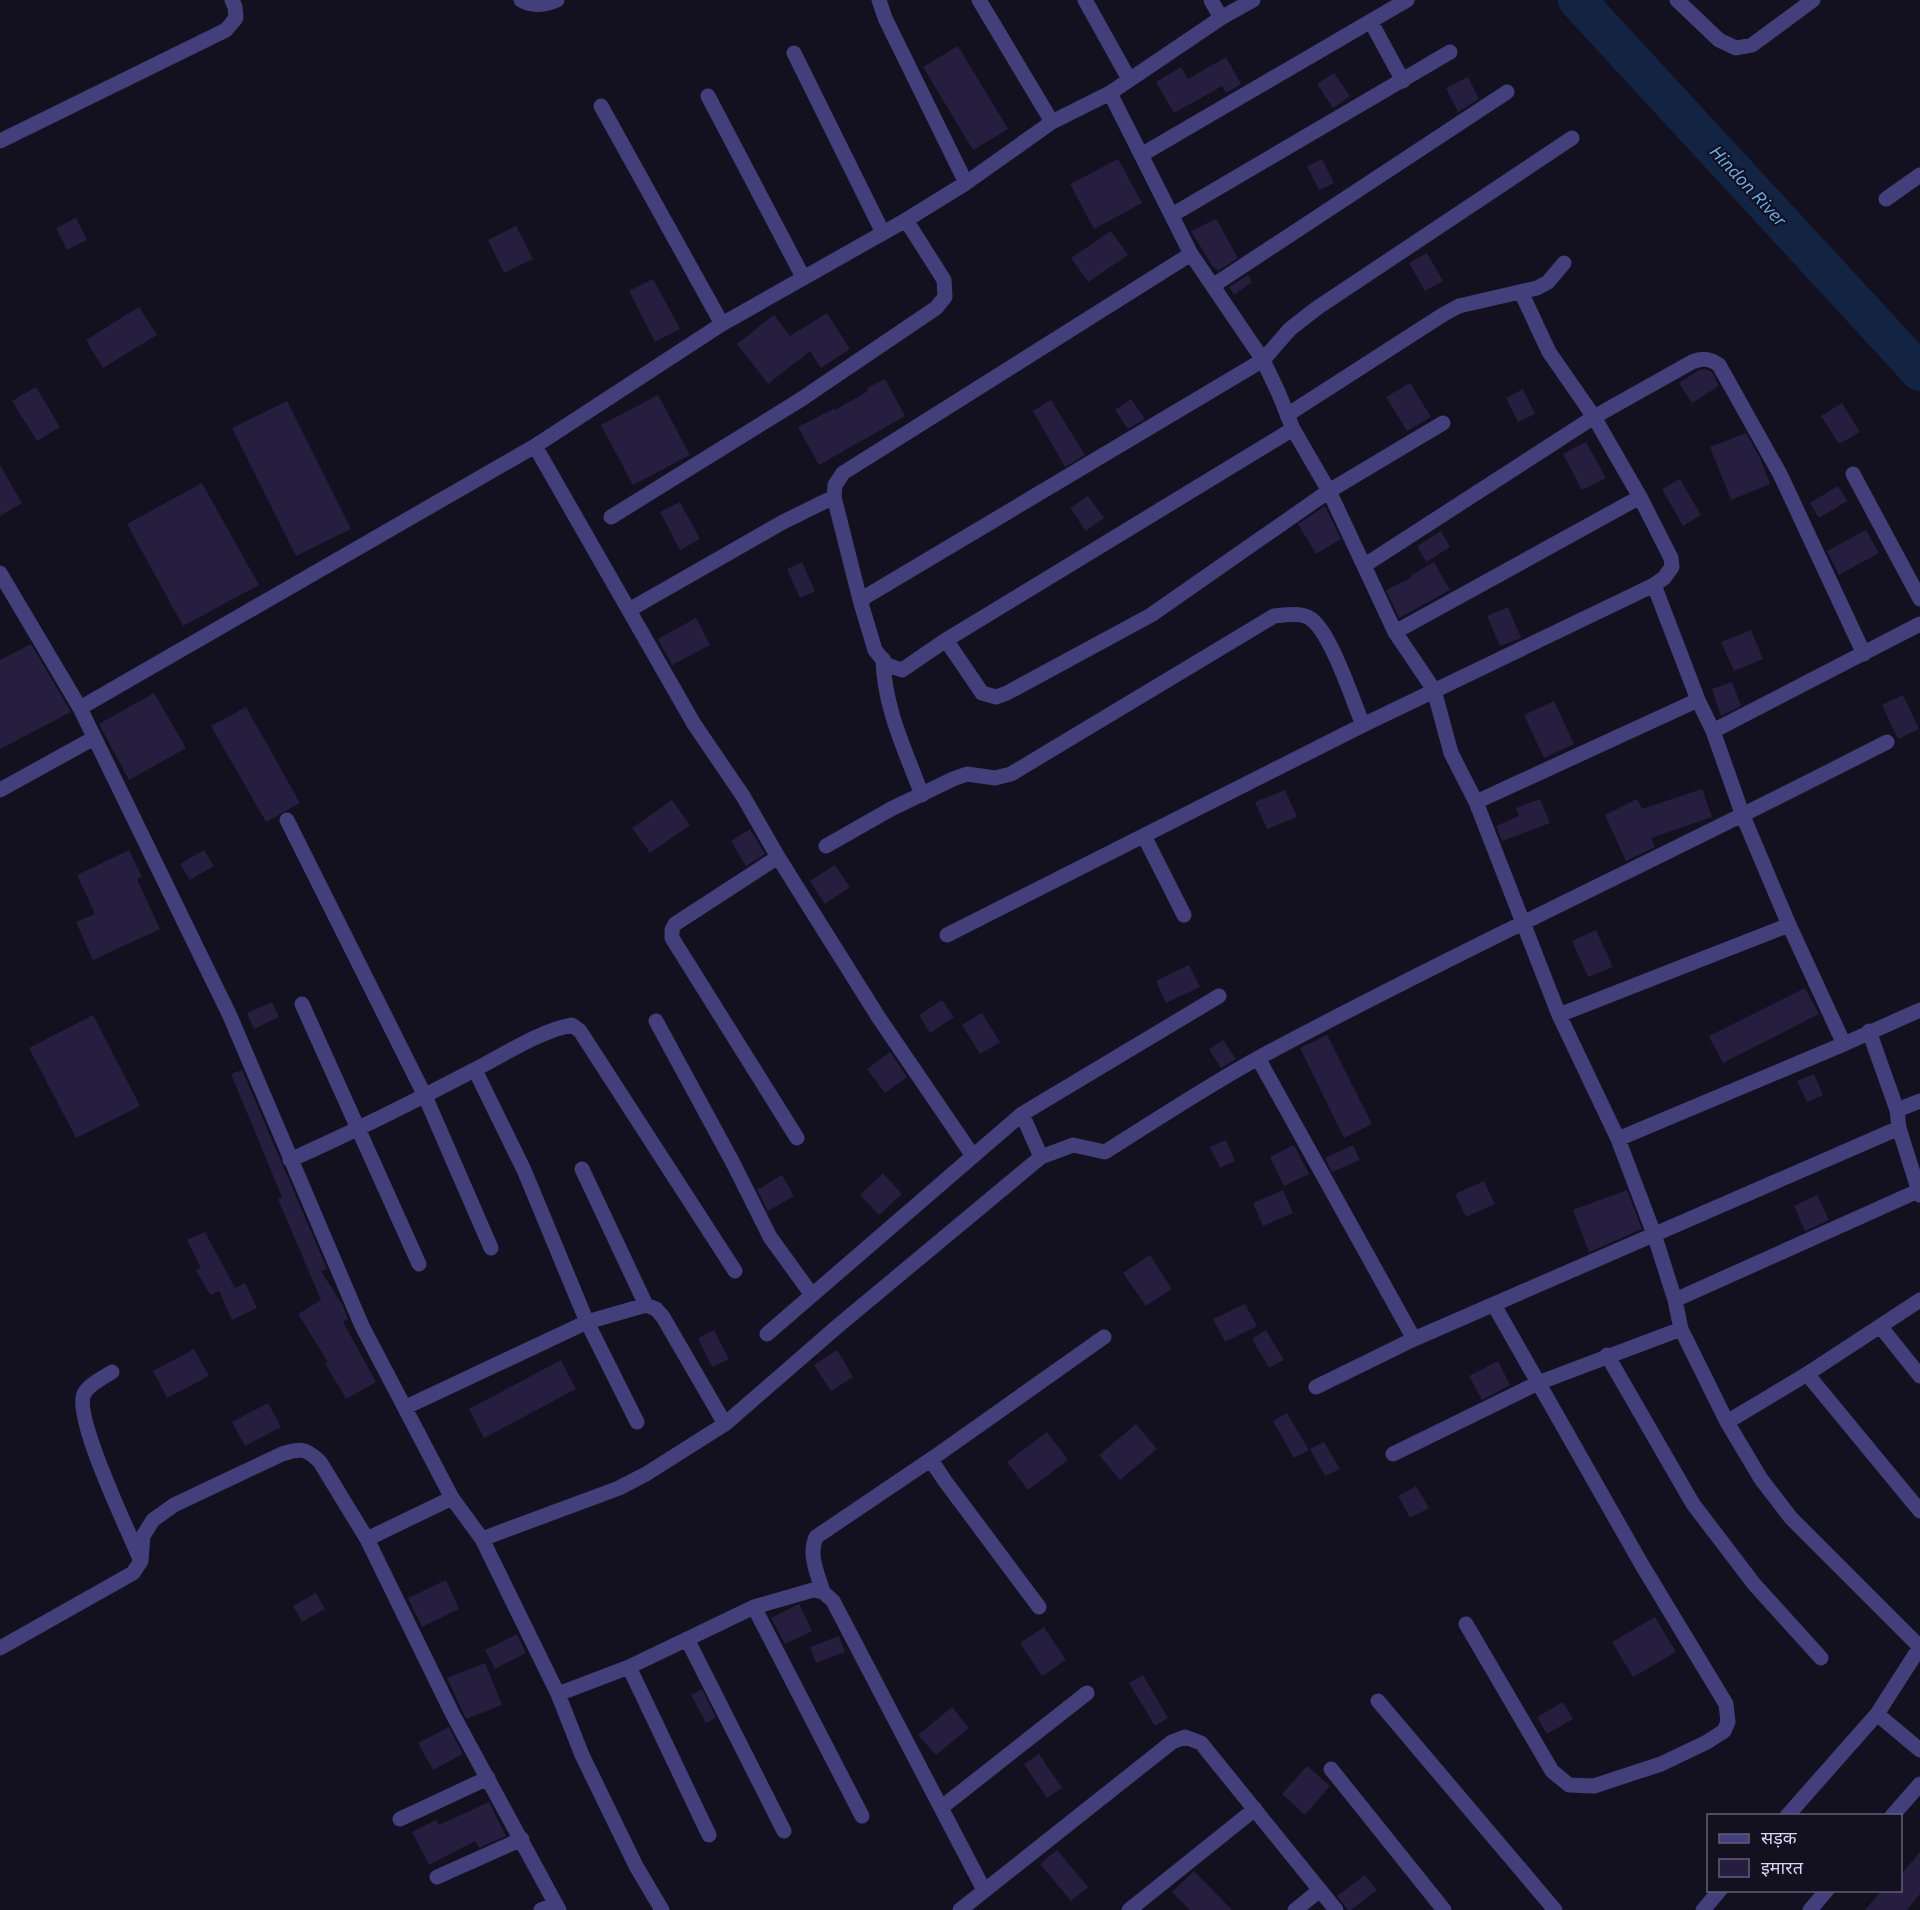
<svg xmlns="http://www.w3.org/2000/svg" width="1920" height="1910" font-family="'IBM Plex Sans','Noto Sans Devanagari',sans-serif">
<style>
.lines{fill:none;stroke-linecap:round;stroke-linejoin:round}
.river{stroke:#132442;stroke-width:38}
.building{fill:#251e3f}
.minor{stroke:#423f7b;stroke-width:15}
.labels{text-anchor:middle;stroke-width:4.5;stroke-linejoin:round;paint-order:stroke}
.water-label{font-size:18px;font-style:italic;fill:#6cb2f0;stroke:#131020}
</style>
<rect width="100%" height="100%" fill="#131020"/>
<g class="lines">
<path class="river" d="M 1577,0 L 1920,372"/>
</g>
<path class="building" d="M 958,46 L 1008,129 L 973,150 L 923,67 Z
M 1226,57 L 1241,84 L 1226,93 L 1222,86 L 1174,113 L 1156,82 L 1181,67 L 1188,79 Z
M 1334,73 L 1350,96 L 1333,108 L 1317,84 Z
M 1468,77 L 1479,99 L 1458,112 L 1446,88 Z
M 1118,159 L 1142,203 L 1094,229 L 1070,184 Z
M 1322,159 L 1334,183 L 1319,190 L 1307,166 Z
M 76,218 L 87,240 L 67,250 L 56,228 Z
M 1216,219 L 1238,258 L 1218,271 L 1211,264 L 1191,231 Z
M 516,226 L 533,259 L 504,273 L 488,240 Z
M 1111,231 L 1128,255 L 1088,282 L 1071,258 Z
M 1427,253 L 1443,281 L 1425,291 L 1409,263 Z
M 1248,275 L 1252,282 L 1234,295 L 1229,287 Z
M 653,279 L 680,329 L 655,342 L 629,291 Z
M 139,307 L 157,335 L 103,368 L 86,340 Z
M 827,313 L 850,349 L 821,368 L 810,351 L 768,384 L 737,344 L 774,315 L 790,336 Z
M 1705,369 L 1712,372 L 1719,386 L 1692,403 L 1679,383 L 1699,370 Z
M 885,379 L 905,416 L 819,465 L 798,427 L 835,408 L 835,410 L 868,391 L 867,388 Z
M 1410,383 L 1431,417 L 1407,431 L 1386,397 Z
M 36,387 L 60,427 L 37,441 L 12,401 Z
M 1523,389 L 1535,414 L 1518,422 L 1506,398 Z
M 658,395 L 690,455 L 633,485 L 601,425 Z
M 1131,399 L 1145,419 L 1128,429 L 1115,410 Z
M 1051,400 L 1085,455 L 1065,467 L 1033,411 Z
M 287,401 L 351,529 L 296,556 L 232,428 Z
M 1842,403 L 1860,432 L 1839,444 L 1821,416 Z
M 1746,433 L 1759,456 L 1770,484 L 1731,500 L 1710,447 Z
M 1586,442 L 1606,478 L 1582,490 L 1563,454 Z
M 0,465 L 22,503 L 0,516 Z
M 1680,479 L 1701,515 L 1683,526 L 1662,489 Z
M 202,483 L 259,585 L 183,626 L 127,524 Z
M 1838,486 L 1847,501 L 1819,518 L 1810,503 Z
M 1088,496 L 1104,518 L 1086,531 L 1070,508 Z
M 680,502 L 700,539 L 680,550 L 660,512 Z
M 1325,506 L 1341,539 L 1316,554 L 1298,524 Z
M 1866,530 L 1879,553 L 1839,575 L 1827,551 Z
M 1441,531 L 1450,547 L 1426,562 L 1417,546 Z
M 802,562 L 815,591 L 800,598 L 787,569 Z
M 1434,562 L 1450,590 L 1399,618 L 1386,590 L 1411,578 L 1410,576 Z
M 1508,607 L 1521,638 L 1500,646 L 1487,616 Z
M 696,618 L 710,645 L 672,665 L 658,639 Z
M 1751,630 L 1763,659 L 1734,671 L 1721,642 Z
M 31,644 L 71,712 L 0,749 L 0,660 Z
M 1732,682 L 1741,706 L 1721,716 L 1712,689 Z
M 154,693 L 186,748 L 129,780 L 99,724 Z
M 1903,695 L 1919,729 L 1898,739 L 1882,705 Z
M 1554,701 L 1574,744 L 1544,758 L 1524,715 Z
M 246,707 L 300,803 L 266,822 L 211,726 Z
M 1702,789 L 1712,817 L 1651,838 L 1655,847 L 1626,861 L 1605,815 L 1637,799 L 1642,809 Z
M 1285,790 L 1297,817 L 1267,829 L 1255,802 Z
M 1540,799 L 1550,823 L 1502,841 L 1496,826 L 1519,816 L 1516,808 Z
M 672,800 L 690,825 L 650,853 L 632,828 Z
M 750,829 L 765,854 L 746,866 L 731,841 Z
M 129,850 L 142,877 L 137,879 L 160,929 L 93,960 L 76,922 L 95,914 L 77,875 Z
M 204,850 L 214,866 L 190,880 L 180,864 Z
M 835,865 L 850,887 L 825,904 L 810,881 Z
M 1596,930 L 1613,967 L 1588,977 L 1572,941 Z
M 1189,965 L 1200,987 L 1166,1003 L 1156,981 Z
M 1805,988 L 1819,1014 L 1723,1063 L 1709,1036 Z
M 942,1000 L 954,1017 L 930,1033 L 919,1015 Z
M 272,1002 L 279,1017 L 254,1029 L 247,1013 Z
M 982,1013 L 1000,1042 L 980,1054 L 962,1025 Z
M 93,1015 L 140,1106 L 76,1138 L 29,1048 Z
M 1327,1035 L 1372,1124 L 1344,1138 L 1300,1048 Z
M 1223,1040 L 1236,1059 L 1221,1068 L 1209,1049 Z
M 890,1052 L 907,1077 L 885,1093 L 867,1069 Z
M 242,1070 L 327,1269 L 321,1271 L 343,1306 L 348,1319 L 343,1322 L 376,1382 L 346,1399 L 325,1363 L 328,1362 L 298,1314 L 321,1300 L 278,1199 L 282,1197 L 231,1074 Z
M 1814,1074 L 1823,1095 L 1807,1102 L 1797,1081 Z
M 1226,1140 L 1235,1161 L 1220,1168 L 1210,1147 Z
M 1294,1145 L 1309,1174 L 1284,1186 L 1270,1157 Z
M 1353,1145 L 1360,1160 L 1332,1172 L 1325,1158 Z
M 883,1173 L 902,1194 L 879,1215 L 860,1195 Z
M 782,1175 L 794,1196 L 768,1211 L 757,1190 Z
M 1484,1181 L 1495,1204 L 1466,1217 L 1455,1194 Z
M 1283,1190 L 1293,1213 L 1263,1226 L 1253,1203 Z
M 1627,1190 L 1642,1229 L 1589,1252 L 1573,1210 Z
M 1817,1195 L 1829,1220 L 1805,1231 L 1794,1206 Z
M 205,1232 L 235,1288 L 245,1283 L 257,1308 L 232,1320 L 219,1291 L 210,1295 L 196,1270 L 201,1268 L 187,1240 Z
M 1150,1255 L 1172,1289 L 1146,1306 L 1123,1273 Z
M 1245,1304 L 1257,1326 L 1225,1342 L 1213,1319 Z
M 714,1330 L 729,1359 L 712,1367 L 698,1338 Z
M 1266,1330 L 1284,1360 L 1269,1368 L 1252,1339 Z
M 194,1349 L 209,1376 L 167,1398 L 153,1371 Z
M 837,1350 L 853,1377 L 831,1391 L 814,1365 Z
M 561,1360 L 576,1389 L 484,1438 L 469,1409 Z
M 1498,1361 L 1510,1385 L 1482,1400 L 1469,1376 Z
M 268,1403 L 281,1427 L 245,1446 L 232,1422 Z
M 1287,1413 L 1309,1450 L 1294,1458 L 1273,1421 Z
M 1136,1424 L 1157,1449 L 1120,1480 L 1099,1455 Z
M 1047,1432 L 1068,1460 L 1028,1490 L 1007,1462 Z
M 1324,1442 L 1340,1469 L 1325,1476 L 1310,1449 Z
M 1416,1486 L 1429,1508 L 1410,1518 L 1398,1496 Z
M 446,1580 L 459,1609 L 422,1627 L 408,1598 Z
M 316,1593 L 325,1609 L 302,1622 L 293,1606 Z
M 799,1604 L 812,1631 L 785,1644 L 771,1618 Z
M 1655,1617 L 1676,1652 L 1633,1677 L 1612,1642 Z
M 1044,1627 L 1066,1660 L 1042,1676 L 1020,1643 Z
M 517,1634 L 526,1653 L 495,1669 L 485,1650 Z
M 839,1636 L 845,1652 L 816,1663 L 810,1647 Z
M 485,1663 L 502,1705 L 466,1719 L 447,1678 Z
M 1143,1675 L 1168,1718 L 1155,1726 L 1129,1683 Z
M 702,1689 L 716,1718 L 706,1723 L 691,1695 Z
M 1563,1702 L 1573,1719 L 1547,1734 L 1537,1717 Z
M 952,1707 L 969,1728 L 936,1755 L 918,1735 Z
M 449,1727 L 463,1754 L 433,1770 L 418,1743 Z
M 1039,1754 L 1062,1788 L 1047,1798 L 1024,1764 Z
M 1307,1766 L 1330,1786 L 1305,1815 L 1282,1794 Z
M 489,1802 L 506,1836 L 479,1848 L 475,1841 L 429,1865 L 412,1832 L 436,1820 L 439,1825 Z
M 1057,1850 L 1088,1887 L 1071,1901 L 1040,1864 Z
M 1920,1852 L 1920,1894 L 1907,1910 L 1865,1910 L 1882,1890 L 1900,1890 L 1900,1876 Z
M 1194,1871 L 1232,1910 L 1190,1910 L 1172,1892 Z
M 1365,1875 L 1377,1890 L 1351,1910 L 1348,1910 L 1337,1896 Z"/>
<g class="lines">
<path class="minor" d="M 521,0 C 532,7 546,5 557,0
M 879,0 L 885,18 L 966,183
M 979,0 L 1052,122
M 1085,0 L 1129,79
M 1211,0 L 1221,18
M 1677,0 L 1719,40 L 1736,48 L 1752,45 L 1813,0
M 1371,22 L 1403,81
M 794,53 L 883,233
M 1110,93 L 1191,254 L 1263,360 L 1279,394 L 1293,429 L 1329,491 L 1395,632 L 1434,690 L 1451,753 L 1476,802 L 1559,1015 L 1618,1139 L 1654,1234 L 1675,1300 L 1681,1329 L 1727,1422 L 1761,1479 L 1791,1518 L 1920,1647
M 708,96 L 803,277
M 601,106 L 722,324
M 0,141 L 226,30 L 236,18 L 235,7 L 232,0
M 1141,155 L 1407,0
M 1886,199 L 1920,175
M 1172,215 L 1450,52
M 1191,254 L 843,473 L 835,485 L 834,497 L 860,600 L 875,650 L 887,665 L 902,670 L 946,640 L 1293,429
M 1214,285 L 1507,92
M 1287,415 L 1444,314 L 1459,306 L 1537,288 L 1548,282 L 1564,263
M 535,446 L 694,724 L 743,796 L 778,857 L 879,1018 L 973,1156
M 1853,474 L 1920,599
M 611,517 L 800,400 L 936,308 L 945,297 L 944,280 L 906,220
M 1365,565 L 1594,417 L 1692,362 C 1703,358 1709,358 1719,365 L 1780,474 L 1864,654
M 0,573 L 80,708 L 230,1016 L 362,1326 L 452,1498 L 482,1539 L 558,1694 L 582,1755 L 636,1866 L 662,1910
M 1654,585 L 1698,700 L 1713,731 L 1743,816 L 1789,925 L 1844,1044 L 1920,1010
M 860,600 L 1263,360 L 1290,329 L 1317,308 L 1572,138
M 629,610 L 783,522 L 834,497
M 1395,632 L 1640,497
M 946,640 L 982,693 L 996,697 L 1007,693 L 1151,615 L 1329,491 L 1443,423
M 883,659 C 884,707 905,750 922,795
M 80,708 L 535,446 L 722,324 L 906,220 L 966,183 L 1052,122 L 1110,93 L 1221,18 L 1253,0
M 1713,731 L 1920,624
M 0,790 L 94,738
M 1476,802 L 1698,700
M 287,820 L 425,1096 L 491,1248
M 1144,836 L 1184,915
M 826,846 L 891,809 L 953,779 L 967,774 L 995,778 L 1011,774 L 1274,616 C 1286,615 1301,612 1311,619 C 1331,633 1353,701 1363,725
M 778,857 L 675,924 L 672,930 L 672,938 L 797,1138
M 947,935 L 1363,725 L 1654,585 L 1664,578 L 1672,567 L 1671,558 L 1640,497 L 1594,417 L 1549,352 L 1521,292
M 302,1004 L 419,1264
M 1559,1015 L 1789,925
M 656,1021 L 733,1163 L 770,1237 L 812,1295
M 1869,1031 L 1897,1110 L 1899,1128 L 1920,1195
M 1258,1058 L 1414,1339 L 1899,1128
M 475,1070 L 524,1170 L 587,1322 L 637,1422
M 1897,1110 L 1920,1101
M 1022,1114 L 1041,1157
M 1618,1139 L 1844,1044
M 290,1160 C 353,1132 415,1101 476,1069 C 503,1055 542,1030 572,1025 L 580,1031 L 735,1271
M 582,1169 L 646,1305
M 1675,1300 L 1920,1190
M 1880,1326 L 1920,1376
M 767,1334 L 1022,1114 L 1219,996
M 1607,1355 L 1693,1504 L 1754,1584 L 1821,1658
M 112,1372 C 104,1377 88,1385 84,1394 C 73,1417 129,1532 140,1559
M 1807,1374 L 1920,1511
M 1316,1387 L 1414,1339
M 406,1407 L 587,1322 L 646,1305 L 656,1309 L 663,1317 L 725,1424
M 1727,1422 L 1807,1374 L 1920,1300
M 1393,1454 L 1538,1383 L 1681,1329
M 367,1539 L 452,1498
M 482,1539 L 619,1488 L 646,1474 L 725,1424 L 839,1325 L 1041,1157 L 1073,1145 L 1105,1152 C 1156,1120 1207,1086 1260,1057 C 1466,947 1679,849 1887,742
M 823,1592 C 818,1574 808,1556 816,1537 L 933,1458
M 754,1607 L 862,1816
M 1039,1607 L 945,1481 L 933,1463 L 933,1458 L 1104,1337
M 1466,1624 L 1552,1771 L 1569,1785 L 1594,1786 L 1661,1764 L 1707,1742 L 1724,1731 L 1728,1722 L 1726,1704 L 1642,1565 L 1494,1305
M 687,1639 L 784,1831
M 0,1648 L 133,1573 L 141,1561 L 143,1536 L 153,1520 L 174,1505 L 282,1454 C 301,1448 306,1448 320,1462 L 367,1539 L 453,1715 L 559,1910
M 629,1667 L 709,1835
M 558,1694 L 629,1667 L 754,1607 L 813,1590 L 823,1592 L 833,1601 L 984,1890
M 1378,1701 L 1555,1910
M 1877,1714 L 1920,1750
M 1331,1769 L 1444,1910
M 942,1807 L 1087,1693
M 1787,1816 L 1877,1714 L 1920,1647
M 1892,1816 L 1920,1784
M 400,1819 L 488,1778
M 437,1877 L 522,1839
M 541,1910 L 556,1904
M 960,1910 L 1172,1742 L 1185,1737 L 1201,1743 L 1336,1910
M 1129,1910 L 1255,1809
M 1295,1910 L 1320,1890
M 1703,1910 L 1720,1890
M 1810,1910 L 1827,1890"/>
</g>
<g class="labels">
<g class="water-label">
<text transform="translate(1748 186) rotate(47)" y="6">Hindon River</text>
</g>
</g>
<rect x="1707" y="1814" width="195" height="78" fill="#131020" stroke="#625e77" stroke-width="1.5"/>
<rect x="1719" y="1834" width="30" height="9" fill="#423f7b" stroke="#625e77" stroke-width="1.5"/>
<text x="1761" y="1844" font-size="18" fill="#d8d4fa">सड़क</text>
<rect x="1719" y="1859" width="30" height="18" fill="#251e3f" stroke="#625e77" stroke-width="1.5"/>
<text x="1761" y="1874" font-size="18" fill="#d8d4fa">इमारत</text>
</svg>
